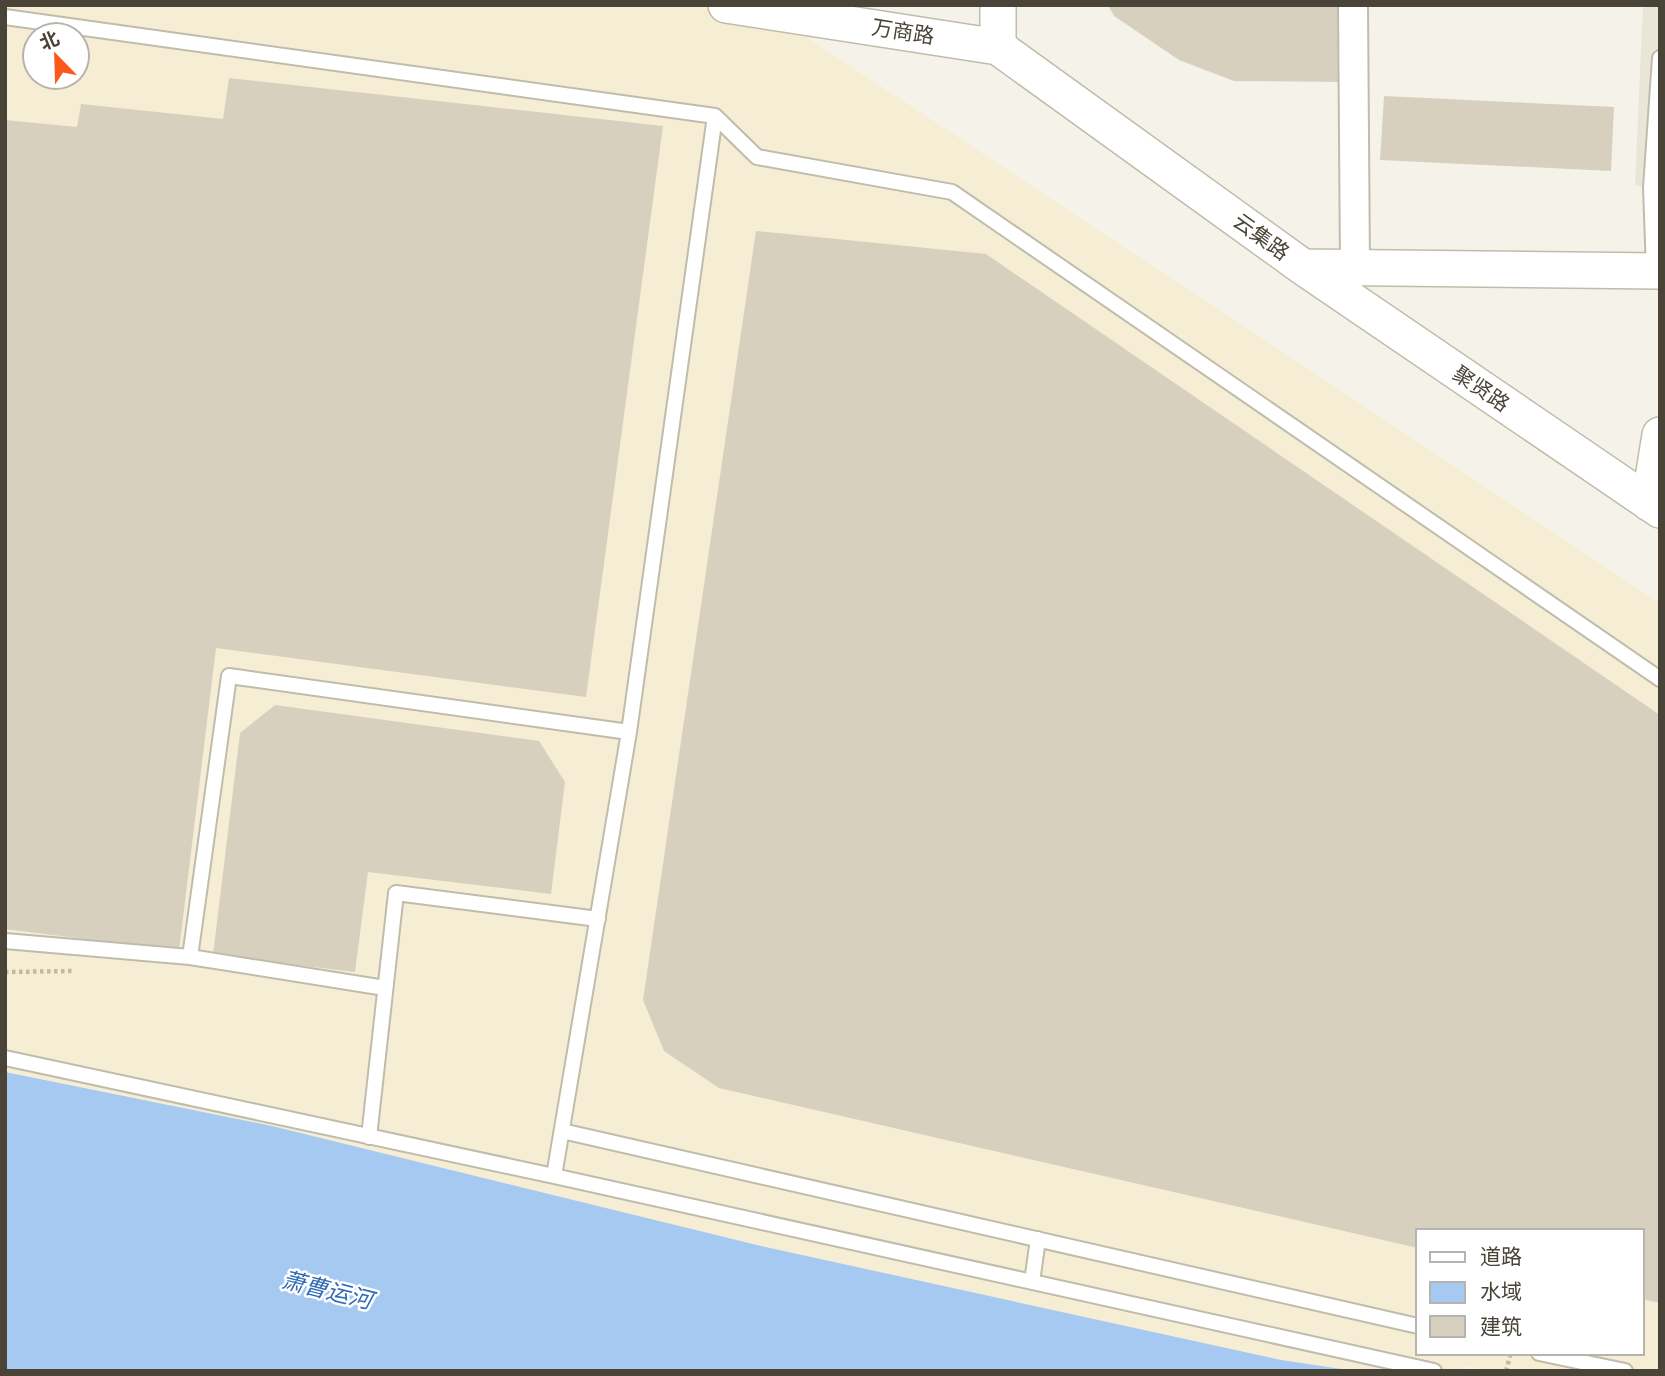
<svg xmlns="http://www.w3.org/2000/svg" width="1665" height="1376" font-family="Ubuntu,'Noto Sans SC',sans-serif">
<style>
.residential{fill:#e9e6d7}
.commercial{fill:#f6edd5;fill-rule:evenodd}
.water{fill:#a6c9f1}
.building{fill:#d7d0bf}
.lines{fill:none;stroke-linecap:round;stroke-linejoin:round}
.service-casing{stroke:#c0bcac;stroke-width:18}
.minor-casing{stroke:#c0bcac;stroke-width:32}
.tertiary-casing{stroke:#c0bcac;stroke-width:38}
.path{stroke:#c2ba9d;stroke-width:4.5;stroke-dasharray:3.5 3.5;stroke-linecap:butt}
.service{stroke:#fff;stroke-width:14}
.minor{stroke:#fff;stroke-width:28}
.tertiary{stroke:#fff;stroke-width:35}
.labels{text-anchor:middle;stroke-width:5;stroke-linejoin:round;paint-order:stroke}
.street-label{font-size:21px;fill:#494437;stroke:#fff}
.water-label{font-size:23px;font-style:italic;fill:#2f6bb6;stroke:#fff}
</style>
<rect width="100%" height="100%" fill="#f5f3e9"/>
<path class="residential" d="M 1643,5 L 1660,5 L 1660,189 L 1635,185 Z"/>
<path class="commercial" d="M 5,5 L 788,5 L 801,33 L 1660,603 L 1660,1371 L 1489,1371 L 1467,1366 L 1466,1371 L 5,1371 ZM 35,35 L 77,35 L 77,77 L 35,77 ZM 1418,1231 L 1642,1231 L 1642,1353 L 1418,1353 Z"/>
<path class="water" d="M 5,1072 L 272,1126 L 761,1246 L 1281,1360 L 1355,1371 L 5,1371 Z"/>
<path class="building" d="M 1108,5 L 1343,5 L 1343,82 L 1234,81 L 1179,60 L 1114,16 Z
M 229,78 L 663,126 L 586,697 L 216,648 L 179,951 L 5,929 L 5,120 L 77,127 L 81,104 L 223,119 Z
M 1384,96 L 1614,107 L 1611,171 L 1380,160 Z
M 756,231 L 986,254 L 1660,715 L 1660,1303 L 1642,1299 L 1642,1231 L 1418,1231 L 1418,1248 L 719,1088 L 664,1051 L 643,1000 Z
M 275,705 L 539,741 L 565,782 L 551,894 L 368,872 L 355,972 L 213,955 L 240,733 Z"/>
<g class="lines">
<g class="service-casing">
<path id="service" d="M 5,17 L 715,116 L 757,157 L 952,192 L 1660,679
M 1654,270 L 1651,188 L 1660,58
M 5,941 L 190,957 L 385,988
M 190,957 L 229,676 L 629,732
M 5,1058 L 554,1176 L 1434,1371
M 562,1131 L 1418,1326
M 369,1137 L 396,893 L 598,919
M 554,1176 L 629,732 L 715,116
M 1032,1282 L 1038,1239
M 1539,1353 L 1625,1371"/>
</g>
<g class="minor-casing">
<path id="minor" d="M 1353,5 L 1355,268"/>
</g>
<g class="tertiary-casing">
<path id="tertiary" d="M 726,5 L 998,47 L 1303,267 L 1660,510
M 998,47 L 998,5
M 1303,267 L 1660,271
M 1649,503 L 1660,435"/>
</g>
<path class="path" d="M 5,972 L 74,971
M 1506,1371 L 1511,1353"/>
<use href="#service" class="service"/>
<use href="#minor" class="minor"/>
<use href="#tertiary" class="tertiary"/>
</g>
<g class="labels">
<g class="street-label">
<text transform="translate(903 32) rotate(9)" y="7">万商路</text>
<text transform="translate(1261 237) rotate(36)" y="7">云集路</text>
<text transform="translate(1481 389) rotate(34)" y="7">聚贤路</text>
</g>
<g class="water-label">
<text transform="translate(327 1290) rotate(14)" y="8">萧曹运河</text>
</g>
</g>
<rect width="1665" height="1376" fill="none" stroke="#494437" stroke-width="14"/>
<rect x="1416" y="1229" width="228" height="126" fill="#ffffff" stroke="#b6b4af" stroke-width="2"/>
<rect x="1430" y="1252" width="35" height="10" fill="#ffffff" stroke="#b6b4af" stroke-width="2"/>
<text x="1480" y="1264" font-size="21" fill="#494437">道路</text>
<rect x="1430" y="1282" width="35" height="21" fill="#a6c9f1" stroke="#b6b4af" stroke-width="2"/>
<text x="1480" y="1299" font-size="21" fill="#494437">水域</text>
<rect x="1430" y="1316" width="35" height="21" fill="#d7d0bf" stroke="#b6b4af" stroke-width="2"/>
<text x="1480" y="1334" font-size="21" fill="#494437">建筑</text>
<g transform="translate(56 56) rotate(337)"><circle r="33" fill="#ffffff" stroke="#b6b4af" stroke-width="2"/>
<path d="M0-5L12 26L0 18L-12 26Z" fill="#fb591a"/>
<text y="-10" font-size="19" font-weight="bold" text-anchor="middle" fill="#494437">北</text>
</g>
</svg>
